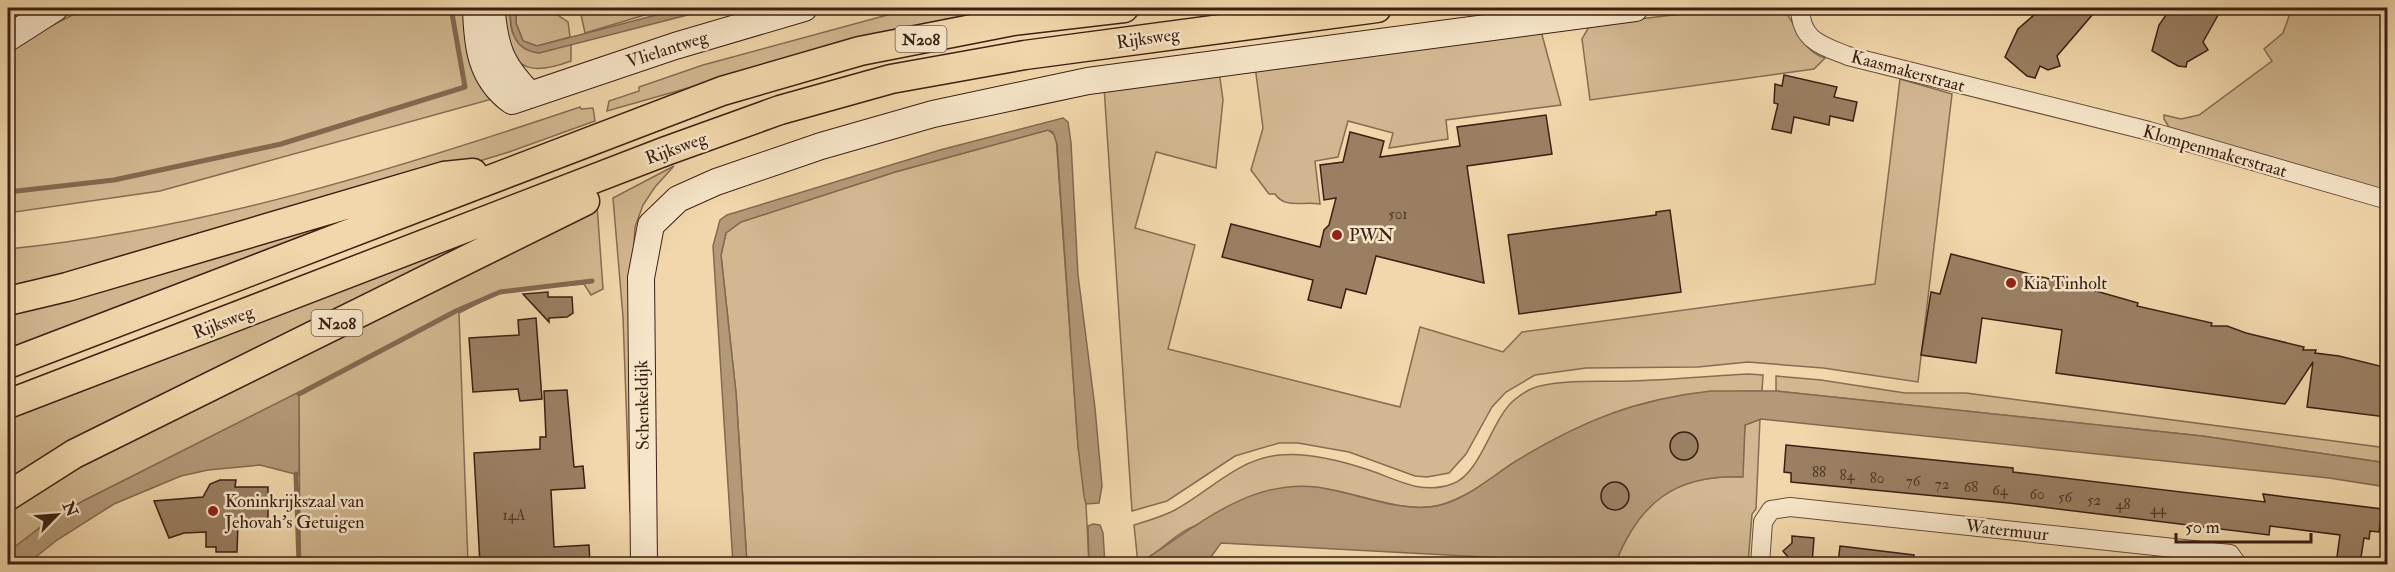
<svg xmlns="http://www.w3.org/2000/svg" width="2395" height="572" font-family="'IM FELL Double Pica',serif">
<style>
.green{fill:#d2b891;stroke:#866c52;stroke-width:1.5}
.water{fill:#b39978;stroke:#836950;stroke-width:1.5}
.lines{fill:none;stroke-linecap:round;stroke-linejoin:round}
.stream{stroke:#836950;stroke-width:5}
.building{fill:#9a7f63;stroke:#3b2014;stroke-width:1.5}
.street-casing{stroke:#684e3a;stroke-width:20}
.secondary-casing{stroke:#3b2014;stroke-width:28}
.primary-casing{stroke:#3b2014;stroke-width:31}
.street{stroke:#f6e5c8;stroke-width:18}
.secondary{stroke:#f6e5c8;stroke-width:26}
.primary{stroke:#f1d7ab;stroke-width:28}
.poi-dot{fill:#8f2418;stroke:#f6e5c8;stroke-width:2}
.labels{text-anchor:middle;stroke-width:5;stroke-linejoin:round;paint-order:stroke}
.number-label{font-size:15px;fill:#533828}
.shield{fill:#f6e5c8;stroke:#735b4a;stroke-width:1.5}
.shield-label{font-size:16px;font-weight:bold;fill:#3b2014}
.street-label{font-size:18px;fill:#3b2014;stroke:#f6e5c8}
.poi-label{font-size:18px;fill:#3b2014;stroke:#f6e5c8;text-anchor:start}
</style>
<rect width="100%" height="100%" fill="#f1d7ab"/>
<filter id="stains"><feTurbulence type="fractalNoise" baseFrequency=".00333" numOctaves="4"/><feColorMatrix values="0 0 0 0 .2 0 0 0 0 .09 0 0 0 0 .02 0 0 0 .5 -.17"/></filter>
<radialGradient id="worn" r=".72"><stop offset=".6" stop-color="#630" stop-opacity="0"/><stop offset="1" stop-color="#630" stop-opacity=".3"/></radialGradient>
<path class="green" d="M 86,8 L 470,8 L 492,99 L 160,191 L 8,213 L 8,53 L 14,45 Z
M 499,8 L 510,8 C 510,38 513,39 539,53 L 571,44 L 571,61 C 514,82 509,57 499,8 Z
M 516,8 L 547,8 L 568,22 L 570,37 L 537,46 L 523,41 L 516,23 Z
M 575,8 L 668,8 L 585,33 L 580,10 Z
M 913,8 L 1030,8 L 797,57 L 607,111 L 609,101 L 639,91 L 639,87 L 703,65 Z
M 1731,8 L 1782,8 C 1798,25 1801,51 1825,58 L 1814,69 L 1590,100 L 1582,39 L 1590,25 Z
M 2292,8 L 2387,8 L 2387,193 L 2169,127 L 2164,119 L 2164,115 L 2181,119 L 2199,115 L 2272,61 L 2264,49 L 2283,33 Z
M 1541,31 L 1561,105 L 1446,120 L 1448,139 L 1389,148 L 1393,133 L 1348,121 L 1338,157 L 1315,161 L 1320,204 C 1303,201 1285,209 1275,194 L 1269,194 L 1251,170 L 1263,128 L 1255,66 Z
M 1219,71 L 1223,100 L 1216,168 L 1156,152 L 1135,228 L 1195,245 L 1168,349 L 1400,407 L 1420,327 L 1503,352 L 1522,332 L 1875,284 L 1900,79 L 1952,94 L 1918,382 L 1823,368 L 1748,362 L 1698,367 L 1586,368 L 1535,375 L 1506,392 L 1492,407 L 1466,454 L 1449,473 L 1427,477 L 1415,476 L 1349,452 L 1298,443 L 1279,443 L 1235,456 L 1167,501 L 1132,511 L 1104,87 Z
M 580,107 L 581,109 L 593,108 L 595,121 L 509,152 L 447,171 L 47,278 L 8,286 L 8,249 C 204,229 393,170 580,107 Z
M 1048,130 L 1056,136 L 1078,446 L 1086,504 L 1089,564 L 747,564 L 736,393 L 721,255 L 726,233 L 741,222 L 895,172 Z
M 674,166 L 655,187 L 643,205 L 635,227 L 632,278 L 633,511 L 630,512 L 623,317 L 613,198 Z
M 455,179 L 8,353 L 8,314 L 72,299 Z
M 597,205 L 603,289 L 591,295 L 584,284 L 502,291 L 459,313 L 468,563 L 300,562 L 299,394 L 83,501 L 46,523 L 8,552 L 8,505 L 27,492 Z
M 506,225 L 8,488 L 8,414 Z
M 1748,374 L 1763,375 L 1762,391 C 1668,391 1612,405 1530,453 C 1501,470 1473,496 1440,505 C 1404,515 1355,491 1319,488 C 1311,487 1202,522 1190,528 C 1171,537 1157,555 1138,564 L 1134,525 C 1147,521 1161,517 1173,511 C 1209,492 1237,459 1280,455 C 1309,452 1342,461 1369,470 C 1398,480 1421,495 1452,484 C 1480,475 1491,421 1513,401 C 1520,395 1530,388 1540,386 C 1570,379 1600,382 1631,381 C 1670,380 1709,376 1748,374 Z
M 1776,376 L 1821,380 L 1905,393 L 1966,393 L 2387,448 L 2387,463 L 2202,436 L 1776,391 Z
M 1760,419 L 1756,509 L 1752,514 L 1748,564 L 1615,564 C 1639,502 1675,474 1742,477 L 1745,425 Z"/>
<path class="water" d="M 510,8 L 516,8 L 516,23 L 523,41 L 537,46 L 683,8 L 715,8 L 539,53 C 513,50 510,30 510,8 Z
M 1063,118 L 1068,122 L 1071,143 L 1078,275 L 1095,408 L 1102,486 L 1099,503 L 1086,504 L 1084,496 L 1078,446 L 1057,144 L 1053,132 L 1048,130 L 895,172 L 741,222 L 726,233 L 721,255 L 736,393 L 747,564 L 733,564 L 713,246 L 720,220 L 727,215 L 940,150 Z
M 1711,391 L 1776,391 L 2202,436 L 2387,463 L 2387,487 L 2329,478 L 1761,419 L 1745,425 L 1743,477 C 1675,474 1639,503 1615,564 L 1221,543 L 1206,564 L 1138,564 C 1193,530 1246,479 1316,487 C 1355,492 1398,513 1437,506 C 1466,500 1492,476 1516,461 C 1580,422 1636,399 1711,391 Z
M 299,392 L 299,475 L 260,465 L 208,470 L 181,476 L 114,504 L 57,540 L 27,564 L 8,564 L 8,552 L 46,523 L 83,501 Z
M 1093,524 L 1100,525 L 1103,533 L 1105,564 L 1089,564 L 1088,526 Z"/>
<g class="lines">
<path class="stream" d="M 8,192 L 114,180 L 281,144 L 465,87 L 451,8
M 299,394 L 456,311 L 500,292 L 592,281
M 296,474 L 299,564"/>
</g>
<path class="building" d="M 2049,8 L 2085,8 L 2093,14 L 2057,56 L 2060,66 L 2048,70 L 2040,66 L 2035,78 L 2027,76 L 2005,57 L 2018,29 L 2034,15 Z
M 2171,8 L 2222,8 L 2203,42 L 2208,50 L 2187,62 L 2186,67 L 2178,66 L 2152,51 L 2159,25 Z
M 1784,75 L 1837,87 L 1834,97 L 1857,102 L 1853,121 L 1830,116 L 1829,125 L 1794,117 L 1791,133 L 1772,129 L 1778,104 L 1774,103 L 1775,84 L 1782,86 Z
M 1546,115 L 1552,154 L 1467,166 L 1484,283 L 1376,256 L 1366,294 L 1346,289 L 1341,308 L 1308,300 L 1313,280 L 1222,257 L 1231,224 L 1320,247 L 1324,230 L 1329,225 L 1336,198 L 1324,200 L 1320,165 L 1343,162 L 1350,132 L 1384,141 L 1380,157 L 1460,146 L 1457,127 Z
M 1670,210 L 1681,292 L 1519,314 L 1508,235 L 1656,215 L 1656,212 Z
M 1951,254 L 2082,287 L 2138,303 L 2137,306 L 2212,323 L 2211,326 L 2227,326 L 2246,333 L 2304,347 L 2303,350 L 2316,350 L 2315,353 L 2339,356 L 2388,368 L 2386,417 L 2307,407 L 2313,362 L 2285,404 L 2056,373 L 2062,330 L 1982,318 L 1976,363 L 1921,355 L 1931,292 L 1940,294 Z
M 548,292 L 548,297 L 572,297 L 573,313 L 567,317 L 549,318 L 549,322 L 523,294 Z
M 536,318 L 542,399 L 520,401 L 518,389 L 473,392 L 469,338 L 519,335 L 518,320 Z
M 567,390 L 574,467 L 583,466 L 585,488 L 551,490 L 554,547 L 589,545 L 590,564 L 480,564 L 474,453 L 540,449 L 540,437 L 546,437 L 544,391 Z
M1670 446a14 14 0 1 1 28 0a14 14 0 1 1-28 0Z
M 1786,445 L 2013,468 L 2013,472 L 2265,502 L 2263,494 L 2382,509 L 2379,532 L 2370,531 L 2369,539 L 2364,538 L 2360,564 L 2336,564 L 2340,535 L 2270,526 L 2269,535 L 2009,503 L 1791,482 L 1791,473 L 1784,472 Z
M 220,480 L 236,480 L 235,487 L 268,487 L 268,522 L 238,522 L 237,552 L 216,552 L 216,547 L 206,547 L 206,532 L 184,533 L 169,538 L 154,501 L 203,497 L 210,484 Z
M1601 496a14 14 0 1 1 28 0a14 14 0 1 1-28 0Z
M 1792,536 L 1814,538 L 1812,564 L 1794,564 L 1783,551 L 1792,543 Z
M 1840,546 L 1914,555 L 1913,564 L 1838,564 Z"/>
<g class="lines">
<g class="street-casing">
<path id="street" d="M 1800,8 C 1801,41 1821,45 1848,56 L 2149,131 L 2388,200
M 1760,564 L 1763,522 L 1771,510 L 1790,507 L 2230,554 L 2237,564"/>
</g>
<g class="secondary-casing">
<path id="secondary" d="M 476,8 C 477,45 480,78 512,101 L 675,46 L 804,8
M 492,14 C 496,52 503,67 530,95
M 8,38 L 55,8
M 644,564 L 641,278 L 651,225 L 678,199 L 716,182 L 821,146 L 933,114 L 1088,81 L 1635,8"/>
</g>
<g class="primary-casing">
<path id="primary" d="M 8,301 L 67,287 L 444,176 L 473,173
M 8,364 L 722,91 L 860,51 L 1013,21 L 1124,8
M 8,404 L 666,151 L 780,110 L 891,79 L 1025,55 L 1377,8
M 8,496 L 74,454 L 585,201"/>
</g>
<use href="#street" class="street"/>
<use href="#secondary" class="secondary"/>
<use href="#primary" class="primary"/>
</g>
<g class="poi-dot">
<circle cx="1337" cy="235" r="6"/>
<circle cx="2011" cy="283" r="6"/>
<circle cx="213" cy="511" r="6"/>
</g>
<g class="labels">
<g class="number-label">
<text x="1398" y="219">501</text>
<text x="1819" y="477">88</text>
<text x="1847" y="480">84</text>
<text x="1877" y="483">80</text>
<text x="1913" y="486">76</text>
<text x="1942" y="489">72</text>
<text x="1971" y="492">68</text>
<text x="2000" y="495">64</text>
<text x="2037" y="499">60</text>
<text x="2065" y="502">56</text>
<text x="2094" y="505">52</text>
<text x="2123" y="509">48</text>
<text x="2158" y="514">44</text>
<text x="514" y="520">14A</text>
</g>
<g class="shield">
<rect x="895.5" y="26" width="51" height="26" rx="4.5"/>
<rect x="311.5" y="310" width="51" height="26" rx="4.5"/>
</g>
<g class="shield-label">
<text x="921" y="45">N208</text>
<text x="337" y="329">N208</text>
</g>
<g class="street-label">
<text transform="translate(1148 38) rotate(-8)" y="6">Rijksweg</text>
<text transform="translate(667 49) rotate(-18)" y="6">Vlielantweg</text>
<text transform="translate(1908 71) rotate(15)" y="6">Kaasmakerstraat</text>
<text transform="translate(676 148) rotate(-20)" y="6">Rijksweg</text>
<text transform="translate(2215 151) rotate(16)" y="6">Klompenmakerstraat</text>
<text transform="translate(223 322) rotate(-21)" y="6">Rijksweg</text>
<text transform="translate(642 405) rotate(-91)" y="6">Schenkeldijk</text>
<text transform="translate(2007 530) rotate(6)" y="6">Watermuur</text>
</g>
<g class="poi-label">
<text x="1349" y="241">PWN</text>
<text x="2023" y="289">Kia Tinholt</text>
<text x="225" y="507">Koninkrijkszaal van<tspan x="225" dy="21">Jehovah's Getuigen</tspan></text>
</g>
</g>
<rect width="2395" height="572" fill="none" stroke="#f1d7ab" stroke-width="30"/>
<rect x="9" y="9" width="2377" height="554" fill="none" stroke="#3b2014" stroke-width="3"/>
<rect x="15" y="15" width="2365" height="542" fill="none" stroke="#3b2014" stroke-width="1.5"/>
<g transform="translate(57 515) rotate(65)" stroke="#f6e5c8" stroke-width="4.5" paint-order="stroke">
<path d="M0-4.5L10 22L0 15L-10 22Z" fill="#3b2014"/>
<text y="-9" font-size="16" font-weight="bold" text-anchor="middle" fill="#3b2014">N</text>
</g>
<path d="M2176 533v9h135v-9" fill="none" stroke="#3b2014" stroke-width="3"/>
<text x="2185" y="533" font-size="18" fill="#3b2014" stroke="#f6e5c8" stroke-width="4.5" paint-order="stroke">50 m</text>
<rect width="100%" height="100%" filter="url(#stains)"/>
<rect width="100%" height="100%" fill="url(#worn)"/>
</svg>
